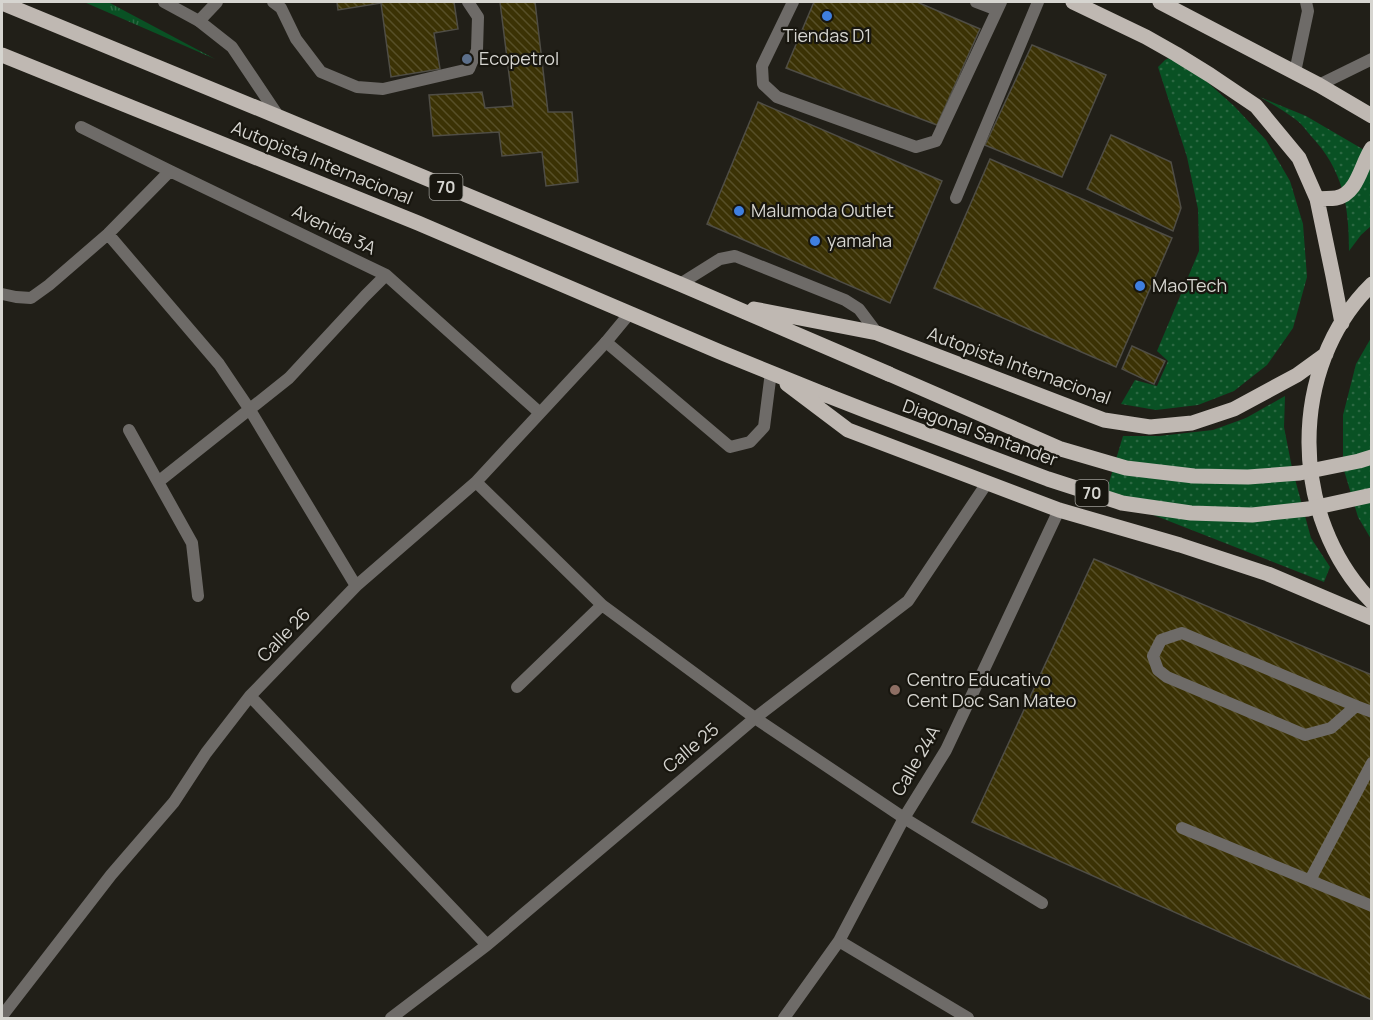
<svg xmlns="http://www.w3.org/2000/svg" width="1373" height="1020" font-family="Manrope,sans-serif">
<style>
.grass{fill:url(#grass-tufts)}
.park{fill:url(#park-dots)}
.building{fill:url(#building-back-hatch);stroke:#4f4d45;stroke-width:1.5}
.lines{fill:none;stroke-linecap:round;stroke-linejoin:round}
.service{stroke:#6e6b68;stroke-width:12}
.minor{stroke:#6e6b68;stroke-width:12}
.tertiary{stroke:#6e6b68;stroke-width:12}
.primary{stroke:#bfb8b2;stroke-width:15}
.primary-bridge{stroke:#bfb8b2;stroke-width:15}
.shop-dot{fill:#3f7fe0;stroke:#18160f;stroke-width:2}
.service-dot{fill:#5c6f8a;stroke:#18160f;stroke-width:2}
.education-dot{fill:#8d6e63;stroke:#18160f;stroke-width:2}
.labels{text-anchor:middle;stroke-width:4.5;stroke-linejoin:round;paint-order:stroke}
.shield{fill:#18160f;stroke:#9d9c96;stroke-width:1.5}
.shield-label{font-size:16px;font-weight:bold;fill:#d6d5d0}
.poi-label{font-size:18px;fill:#d6d5d0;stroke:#18160f;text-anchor:start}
.street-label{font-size:18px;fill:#d6d5d0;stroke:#18160f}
</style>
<defs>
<pattern id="grass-tufts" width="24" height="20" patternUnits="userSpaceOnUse" patternTransform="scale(1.5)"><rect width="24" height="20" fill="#095124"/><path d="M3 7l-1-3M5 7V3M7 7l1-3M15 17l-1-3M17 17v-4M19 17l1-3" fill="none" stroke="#2c6943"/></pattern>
<pattern id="park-dots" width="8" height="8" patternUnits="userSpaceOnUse" patternTransform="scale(1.5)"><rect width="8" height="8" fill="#095124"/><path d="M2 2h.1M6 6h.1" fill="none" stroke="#2c6943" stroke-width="1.8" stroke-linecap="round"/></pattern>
<pattern id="building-back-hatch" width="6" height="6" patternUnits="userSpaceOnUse" patternTransform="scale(1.5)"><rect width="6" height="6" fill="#3b3205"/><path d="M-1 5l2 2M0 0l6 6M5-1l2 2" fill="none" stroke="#574f28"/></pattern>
</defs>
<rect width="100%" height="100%" fill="#211f18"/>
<path class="grass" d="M 84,2 L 108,2 L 215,59 Z"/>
<path class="park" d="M 1176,54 L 1234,106 L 1266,140 L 1290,181 L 1303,224 L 1307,277 L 1293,328 L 1267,365 L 1234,391 L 1198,405 L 1156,410 L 1121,404 L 1135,380 L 1157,386 L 1168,361 L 1157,351 L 1199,251 L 1198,209 L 1187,157 L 1158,67 L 1165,60 Z
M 1260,97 L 1306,116 L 1371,154 L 1371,226 L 1361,235 L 1349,251 C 1349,205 1343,170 1311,136 C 1306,130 1301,123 1295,119 C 1284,111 1272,104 1260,97 Z
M 1371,338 L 1371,539 L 1358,517 L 1343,467 L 1343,415 L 1356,364 Z
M 1285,396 L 1284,427 L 1292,468 L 1311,538 L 1330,567 L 1324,582 L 1105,496 L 1123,436 L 1159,436 L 1213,430 L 1246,418 Z"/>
<path class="building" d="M 337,2 L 454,2 L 458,29 L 434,33 L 440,69 L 391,77 L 381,3 L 338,10 Z
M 500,2 L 535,2 L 548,112 L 572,112 L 578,182 L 546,186 L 542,152 L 502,156 L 499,132 L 433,136 L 429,95 L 482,92 L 485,108 L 513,106 Z
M 814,2 L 917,2 L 980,29 L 937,125 L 786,68 Z
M 1032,45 L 1106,75 L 1062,177 L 985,145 Z
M 758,102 L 942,181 L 890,303 L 707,224 Z
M 1111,135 L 1171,162 L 1181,208 L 1173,231 L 1087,189 Z
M 990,159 L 1172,238 L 1116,367 L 934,288 Z
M 1132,346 L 1165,361 L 1154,384 L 1122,369 Z
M 1094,559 L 1372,675 L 1372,1000 L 972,822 Z"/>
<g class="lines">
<path class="service" d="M 273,2 L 281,8 L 296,39 L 321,72 L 357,87 L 383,89 L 469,69 L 477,50 L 478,17 L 468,2
M 793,2 L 762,66 L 763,84 L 777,97 L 916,147 L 936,141 L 1001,2
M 976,2 L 997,10
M 199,21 L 217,2
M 1295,72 L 1308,11 L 1306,2
M 1319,85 L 1372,59
M 956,198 L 1038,2
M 680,284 L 720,259 L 735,256 L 845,300 L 859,309 L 877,333
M 606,342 L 730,447 L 750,442 L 764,427 L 771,372
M 1356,706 L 1331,728 L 1305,735 L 1167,677 L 1158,670 L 1153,656 L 1161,640 L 1182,633 L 1356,706 L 1372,712
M 1182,828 L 1372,906
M 1310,880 L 1372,763"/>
<path class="minor" d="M 81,127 L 170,171 L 386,275 L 540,413
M 108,234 L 219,364 L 250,410 L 356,586
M 2,294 L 16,297 L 31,298 L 49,285 L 108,234 L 170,171
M 129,430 L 192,543 L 198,596
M 158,482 L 289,378 L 365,296 L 386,275
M 476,482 L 602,605 L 755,718 L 904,818 L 1042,903
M 517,687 L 602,605
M 250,696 L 487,945
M 839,941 L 968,1018
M 2,1016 L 111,875 L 174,802 L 206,753 L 250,696 L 356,586 L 476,482 L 606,342 L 630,313
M 391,1018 L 487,945 L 755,718 L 908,601 L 987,483
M 784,1018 L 839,941 L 904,818 L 946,750 L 1059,510"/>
<path class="tertiary" d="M 164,2 L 199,21 L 232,47 L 279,117"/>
<path class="primary" d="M 1073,2 L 1146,37 L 1176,54 L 1210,75 L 1256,106 L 1299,158 L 1317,199 L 1333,276 L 1342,323
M 1160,2 L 1319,85 L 1372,116
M 2,3 L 279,117 L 680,284 L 889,374
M 2,55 L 418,223 L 720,352 L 826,395
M 1317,199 C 1323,198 1330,199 1336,198 C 1358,194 1361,164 1372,148
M 1372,284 C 1287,367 1289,518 1372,602
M 754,309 L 877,333 L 1104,420 L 1150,427 L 1192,423 L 1234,409 L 1297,375 L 1326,354
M 787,384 L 848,430 L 1059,510 L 1180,545 L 1268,574 L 1372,618"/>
<path class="primary-bridge" d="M 889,374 L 1061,449 L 1126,468 L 1194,476 L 1248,477 L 1300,473 L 1359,461 L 1372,457
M 826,395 L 867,411 L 1048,479 L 1122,503 L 1191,513 L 1252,515 L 1308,509 L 1372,495"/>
</g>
<g class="shop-dot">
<circle cx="827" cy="16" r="6"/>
<circle cx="739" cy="211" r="6"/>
<circle cx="815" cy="241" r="6"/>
<circle cx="1140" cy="286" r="6"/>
</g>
<circle class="service-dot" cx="467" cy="59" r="6"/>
<circle class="education-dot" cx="895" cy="690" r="6"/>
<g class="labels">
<g class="shield">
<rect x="429.5" y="174" width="33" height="26" rx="4.5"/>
<rect x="1075.5" y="480" width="33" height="26" rx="4.5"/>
</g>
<g class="shield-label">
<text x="446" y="193">70</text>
<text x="1092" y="499">70</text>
</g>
<g class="poi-label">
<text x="827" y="42" text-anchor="middle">Tiendas D1</text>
<text x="479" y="65">Ecopetrol</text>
<text x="751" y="217">Malumoda Outlet</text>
<text x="827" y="247">yamaha</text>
<text x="1152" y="292">MaoTech</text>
<text x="907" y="686">Centro Educativo<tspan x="907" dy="21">Cent Doc San Mateo</tspan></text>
</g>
<g class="street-label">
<text transform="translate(322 163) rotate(22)" y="6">Autopista Internacional</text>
<text transform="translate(334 230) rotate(26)" y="6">Avenida 3A</text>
<text transform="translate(1019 366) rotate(20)" y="6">Autopista Internacional</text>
<text transform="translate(980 433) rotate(20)" y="6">Diagonal Santander</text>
<text transform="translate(284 635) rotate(-46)" y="6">Calle 26</text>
<text transform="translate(691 748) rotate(-40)" y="6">Calle 25</text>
<text transform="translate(916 761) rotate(-60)" y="6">Calle 24A</text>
</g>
</g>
<rect width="1373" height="1020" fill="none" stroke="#d6d5d0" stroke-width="6"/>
</svg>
